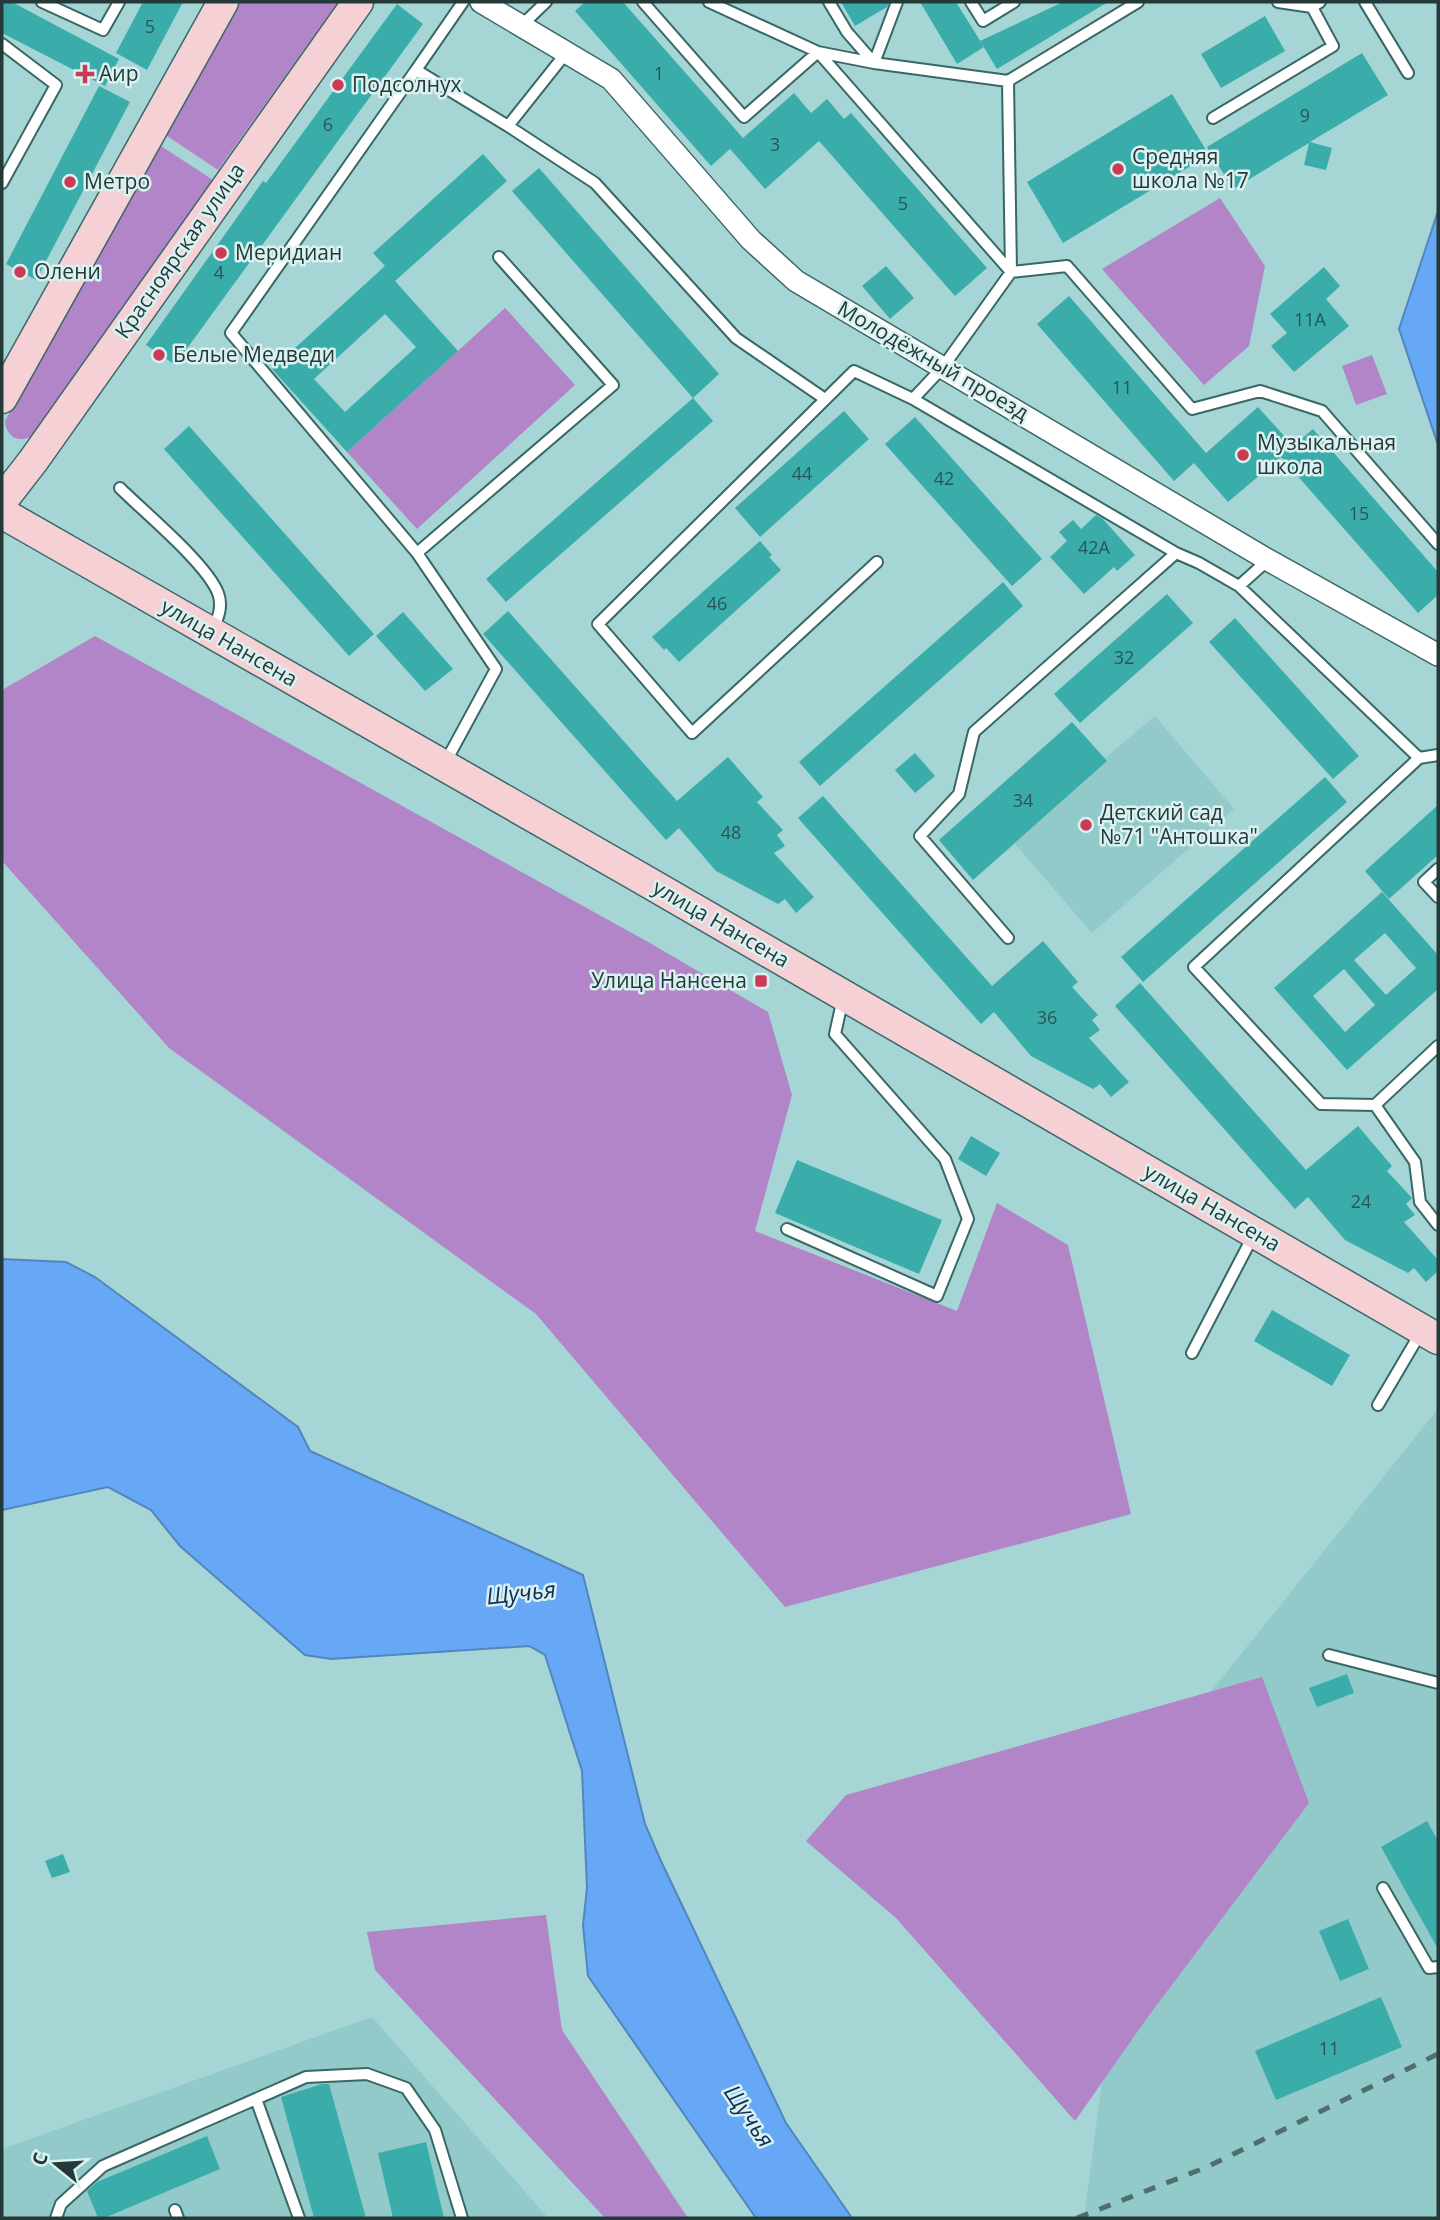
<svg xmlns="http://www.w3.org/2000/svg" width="1440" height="2220" font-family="'Open Sans',sans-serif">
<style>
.built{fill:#91cac9}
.green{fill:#b285c8}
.water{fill:#66a7f6;stroke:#5286bd;stroke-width:2}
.building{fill:#3aadab;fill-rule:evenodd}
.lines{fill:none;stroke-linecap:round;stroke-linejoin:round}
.lane-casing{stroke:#396766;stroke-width:14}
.street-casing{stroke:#396766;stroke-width:24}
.secondary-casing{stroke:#396766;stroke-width:33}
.lane{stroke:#fff;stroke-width:10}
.street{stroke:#fff;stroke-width:21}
.secondary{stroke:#f5d1d6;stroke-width:30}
.rail{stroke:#506e6d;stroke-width:5;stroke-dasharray:12 12;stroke-linecap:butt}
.poi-dot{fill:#cb3b56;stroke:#d9f2f1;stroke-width:2.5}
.labels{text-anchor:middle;stroke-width:5;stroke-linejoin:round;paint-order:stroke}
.number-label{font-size:18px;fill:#2a5655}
.poi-label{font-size:21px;fill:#253938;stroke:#d9f2f1;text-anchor:start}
.street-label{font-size:21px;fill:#253938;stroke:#d9f2f1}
.water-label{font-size:23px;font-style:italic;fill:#0f3056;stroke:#d9f2f1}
</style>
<rect width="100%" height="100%" fill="#a5d6d5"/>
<path class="built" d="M 1155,716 L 1234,809 L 1092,933 L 1015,844 L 973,880 L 939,840 L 1072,722 L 1105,758 Z
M 1438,1409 L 1438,2218 L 1084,2218 L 1115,1982 L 1192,1715 Z
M 372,2017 L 548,2218 L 2,2218 L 2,2149 Z"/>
<path class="green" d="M 240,2 L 338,2 L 218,170 L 164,134 Z
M 158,144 L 213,180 L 31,437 C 17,443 6,436 5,421 Z
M 1220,198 L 1265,266 L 1249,346 L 1204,385 L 1102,269 Z
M 505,308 L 575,385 L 417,529 L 347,452 Z
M 1372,355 L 1387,394 L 1356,405 L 1342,366 Z
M 95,636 L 650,943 L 768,1012 L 792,1095 L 755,1231 L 957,1311 L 997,1203 L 1068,1245 L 1131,1514 L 785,1607 L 536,1314 L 169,1048 L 2,861 L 2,690 Z
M 1262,1677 L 1309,1803 L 1147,2018 L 1075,2121 L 896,1918 L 806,1841 L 846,1795 Z
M 546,1915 L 562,2030 L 688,2218 L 605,2218 L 375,1970 L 367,1932 Z"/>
<path class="water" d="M 1438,211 L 1438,445 L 1399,329 Z
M 2,1259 L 66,1262 L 95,1277 L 298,1427 L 310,1451 L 583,1575 L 645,1824 L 661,1861 L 786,2123 L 852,2218 L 756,2218 L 588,1976 L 583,1925 L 587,1888 L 582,1771 L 545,1655 L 529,1646 L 331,1659 L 305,1655 L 180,1546 L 151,1510 L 108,1487 L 2,1510 Z"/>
<path class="building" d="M 2,2 L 12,2 L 119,59 L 105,86 L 2,33 Z
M 143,2 L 183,2 L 147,70 L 116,53 Z
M 585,2 L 623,2 L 743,138 L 794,93 L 811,113 L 827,99 L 844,119 L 851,113 L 987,268 L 955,296 L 819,141 L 765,189 L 730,149 L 711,166 L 575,11 Z
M 841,2 L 889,2 L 887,7 L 855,26 Z
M 920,2 L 956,2 L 984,47 L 957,64 Z
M 1063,2 L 1108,2 L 997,69 L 980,41 Z
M 397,4 L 423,24 L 175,365 L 146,345 L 263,181 L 266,183 Z
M 1265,16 L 1285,51 L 1221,88 L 1201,54 Z
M 1362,53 L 1388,95 L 1310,142 L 1332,148 L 1326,170 L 1304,165 L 1309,143 L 1233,189 L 1207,147 Z
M 99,86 L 130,102 L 36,280 L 6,264 Z
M 1172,94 L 1209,155 L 1063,243 L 1027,182 Z
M 483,154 L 507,181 L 395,281 L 458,351 L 347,452 L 272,369 L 385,266 L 373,253 ZM 385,314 L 416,347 L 345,412 L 314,379 Z
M 539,168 L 719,374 L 693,398 L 512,191 Z
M 886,266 L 914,298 L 890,319 L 862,286 Z
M 1324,267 L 1340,286 L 1326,299 L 1349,326 L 1294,372 L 1271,346 L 1287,333 L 1270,314 Z
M 1069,296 L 1206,453 L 1258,407 L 1293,446 L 1313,429 L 1438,572 L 1438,595 L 1418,613 L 1281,457 L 1228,502 L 1194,463 L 1174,481 L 1037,324 Z
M 693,398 L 713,421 L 506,602 L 486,579 Z
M 844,411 L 869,439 L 760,537 L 735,508 Z
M 915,417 L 1042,559 L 1012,586 L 885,444 Z
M 189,426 L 374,634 L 349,656 L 164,449 Z
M 1096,515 L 1103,519 L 1135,555 L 1117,571 L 1114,567 L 1084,594 L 1050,557 L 1067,541 L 1059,532 L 1073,520 L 1081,529 Z
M 760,541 L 772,555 L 769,557 L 781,570 L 679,662 L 666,648 L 664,650 L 652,637 Z
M 1003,582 L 1023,606 L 820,786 L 799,762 Z
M 1167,594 L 1193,623 L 1080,723 L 1054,694 Z
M 508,611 L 677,801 L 728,757 L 763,797 L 757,802 L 783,830 L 777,835 L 785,846 L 774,853 L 814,897 L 796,913 L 785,899 L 778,904 L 716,871 L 679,828 L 666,840 L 483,634 Z
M 403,612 L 453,669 L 425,691 L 376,636 Z
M 1235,618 L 1359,756 L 1333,779 L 1209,642 Z
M 1072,722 L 1107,761 L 973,880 L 939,840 Z
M 915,753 L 935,776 L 915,793 L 895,770 Z
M 1325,777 L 1347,802 L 1143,982 L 1121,957 Z
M 823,796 L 992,986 L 1043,941 L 1078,982 L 1072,987 L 1098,1015 L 1092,1020 L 1100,1030 L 1089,1038 L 1129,1082 L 1111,1097 L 1100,1084 L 1093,1089 L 1031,1056 L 994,1012 L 981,1024 L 798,818 Z
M 1438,805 L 1438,855 L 1389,899 L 1365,871 Z
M 1382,892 L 1438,955 L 1438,989 L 1347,1070 L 1274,988 ZM 1385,933 L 1416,968 L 1386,995 L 1354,960 ZM 1344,969 L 1375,1005 L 1345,1032 L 1313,996 Z
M 1140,983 L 1306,1170 L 1358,1126 L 1392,1166 L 1387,1171 L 1412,1198 L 1406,1204 L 1415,1215 L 1404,1222 L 1438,1260 L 1438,1271 L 1426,1282 L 1414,1268 L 1408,1273 L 1345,1240 L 1308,1197 L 1295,1209 L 1115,1006 Z
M 971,1136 L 1000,1153 L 986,1176 L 958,1159 Z
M 797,1160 L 942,1220 L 919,1274 L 775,1213 Z
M 1272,1310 L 1350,1355 L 1332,1386 L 1254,1341 Z
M 1347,1674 L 1354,1693 L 1317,1707 L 1309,1688 Z
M 1427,1821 L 1438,1841 L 1438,1949 L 1381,1847 Z
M 63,1854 L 70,1872 L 52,1878 L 45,1861 Z
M 1348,1919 L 1369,1969 L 1340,1981 L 1319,1931 Z
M 1381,1997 L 1402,2047 L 1276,2100 L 1255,2051 Z
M 322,2084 L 329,2084 L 366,2218 L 314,2218 L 281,2097 Z
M 207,2136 L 220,2169 L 104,2218 L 98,2218 L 87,2191 L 97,2182 Z
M 426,2142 L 444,2218 L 393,2218 L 378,2153 Z"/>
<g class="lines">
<g class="lane-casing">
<path id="lane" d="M 42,2 L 103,30 L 119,2
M 643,2 L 744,117 L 818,52 L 1011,272 L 1067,266 L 1192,409 L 1260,391 L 1322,411 L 1438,544
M 709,2 L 818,52 L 874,63 L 1008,81
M 829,2 L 847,32 L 874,63 L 897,2
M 971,2 L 983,21 L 1014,2
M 1278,2 L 1312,7 L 1320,2
M 1365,2 L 1408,73
M 521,26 L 546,2
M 2,44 L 56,85 L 2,183
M 416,70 L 463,2
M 1213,118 L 1333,46 L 1312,7
M 508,126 L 595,183 L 736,338 L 825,399
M 499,257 L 613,385 L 417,553 L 231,333 L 416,70 L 508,126 L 566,53
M 913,399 L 1176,553
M 120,488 C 145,513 206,563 218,593 C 223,606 218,618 213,630
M 417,553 L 496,669 L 445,763
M 1268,560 L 1239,586 L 1419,758 L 1194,967 L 1321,1104 L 1375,1105 L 1438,1046
M 877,562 L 692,733 L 598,624 L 854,371 L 913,399 L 943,367 L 1011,272 L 1008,81 L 1138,2
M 1419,758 L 1438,755
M 1438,869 L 1424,882 L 1438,897
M 1008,938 L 920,836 L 959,794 L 974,732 L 1176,553 L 1199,563 L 1239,586
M 1375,1105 L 1415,1162 L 1420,1202 L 1438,1225
M 787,1229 L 937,1296 L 968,1219 L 945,1159 L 835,1034 L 843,998
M 1192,1353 L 1253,1236
M 1378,1405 L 1421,1332
M 1329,1655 L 1438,1683
M 1383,1888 L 1429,1968 L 1438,1967
M 256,2099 L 299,2218
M 175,2210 L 178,2218
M 56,2218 L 61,2204 L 103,2166 L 306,2077 L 367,2074 L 406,2088 L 435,2130 L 462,2218"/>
</g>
<g class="street-casing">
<path id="street" d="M 481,2 L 611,79 L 751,240 L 796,281 L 1268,560 L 1438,655"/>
</g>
<g class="secondary-casing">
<path id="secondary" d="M 2,398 L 223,2
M 2,501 L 33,461 L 358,2
M 2,513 L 632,873 L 1438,1339"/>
</g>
<use href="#lane" class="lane"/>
<use href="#street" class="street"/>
<use href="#secondary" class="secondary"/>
<path class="rail" d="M 1077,2218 L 1207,2167 L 1438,2054"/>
</g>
<g class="poi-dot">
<path d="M81.5 63.5h7v7h7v7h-7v7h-7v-7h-7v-7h7z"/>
<circle cx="338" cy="85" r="7"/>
<circle cx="1118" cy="169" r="7"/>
<circle cx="70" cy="182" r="7"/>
<circle cx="221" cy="253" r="7"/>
<circle cx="20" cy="272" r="7"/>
<circle cx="159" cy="355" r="7"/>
<circle cx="1243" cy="455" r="7"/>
<circle cx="1086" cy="825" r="7"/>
<rect x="754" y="974" width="14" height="14" rx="3.5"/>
</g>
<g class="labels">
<g class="number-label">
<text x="150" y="33">5</text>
<text x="659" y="80">1</text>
<text x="1305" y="122">9</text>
<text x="328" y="131">6</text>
<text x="775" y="151">3</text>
<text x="903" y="210">5</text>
<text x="219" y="279">4</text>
<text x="1310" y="326">11А</text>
<text x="1122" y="394">11</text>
<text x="802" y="480">44</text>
<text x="944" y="485">42</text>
<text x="1359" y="520">15</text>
<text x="1094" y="554">42А</text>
<text x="717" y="610">46</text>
<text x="1124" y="664">32</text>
<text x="1023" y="807">34</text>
<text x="731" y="839">48</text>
<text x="1047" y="1024">36</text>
<text x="1361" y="1208">24</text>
<text x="1329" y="2055">11</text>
</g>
<g class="poi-label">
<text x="99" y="81">Аир</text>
<text x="352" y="92">Подсолнух</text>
<text x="1132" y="164">Средняя<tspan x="1132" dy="24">школа №17</tspan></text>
<text x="84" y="189">Метро</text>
<text x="235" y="260">Меридиан</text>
<text x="34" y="279">Олени</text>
<text x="173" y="362">Белые Медведи</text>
<text x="1257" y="450">Музыкальная<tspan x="1257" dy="24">школа</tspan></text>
<text x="1100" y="820">Детский сад<tspan x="1100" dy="24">№71 "Антошка"</tspan></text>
<text x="747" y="988" text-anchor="end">Улица Нансена</text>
</g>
<g class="street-label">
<text transform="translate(180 251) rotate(-55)" y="7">Красноярская улица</text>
<text transform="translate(933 361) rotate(30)" y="7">Молодёжный проезд</text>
<text transform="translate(229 643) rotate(30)" y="7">улица Нансена</text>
<text transform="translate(721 924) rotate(30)" y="7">улица Нансена</text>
<text transform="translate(1212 1208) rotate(30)" y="7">улица Нансена</text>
</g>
<g class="water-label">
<text transform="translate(521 1593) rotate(-6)" y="8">Щучья</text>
<text transform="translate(749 2116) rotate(56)" y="8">Щучья</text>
</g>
</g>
<rect width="1440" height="2220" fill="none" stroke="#253938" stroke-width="7"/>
<g transform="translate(56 2164) rotate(288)" stroke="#d9f2f1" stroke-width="5" paint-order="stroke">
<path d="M0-5L12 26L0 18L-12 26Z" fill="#253938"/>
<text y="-10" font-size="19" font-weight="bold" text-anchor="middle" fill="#253938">С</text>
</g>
</svg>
